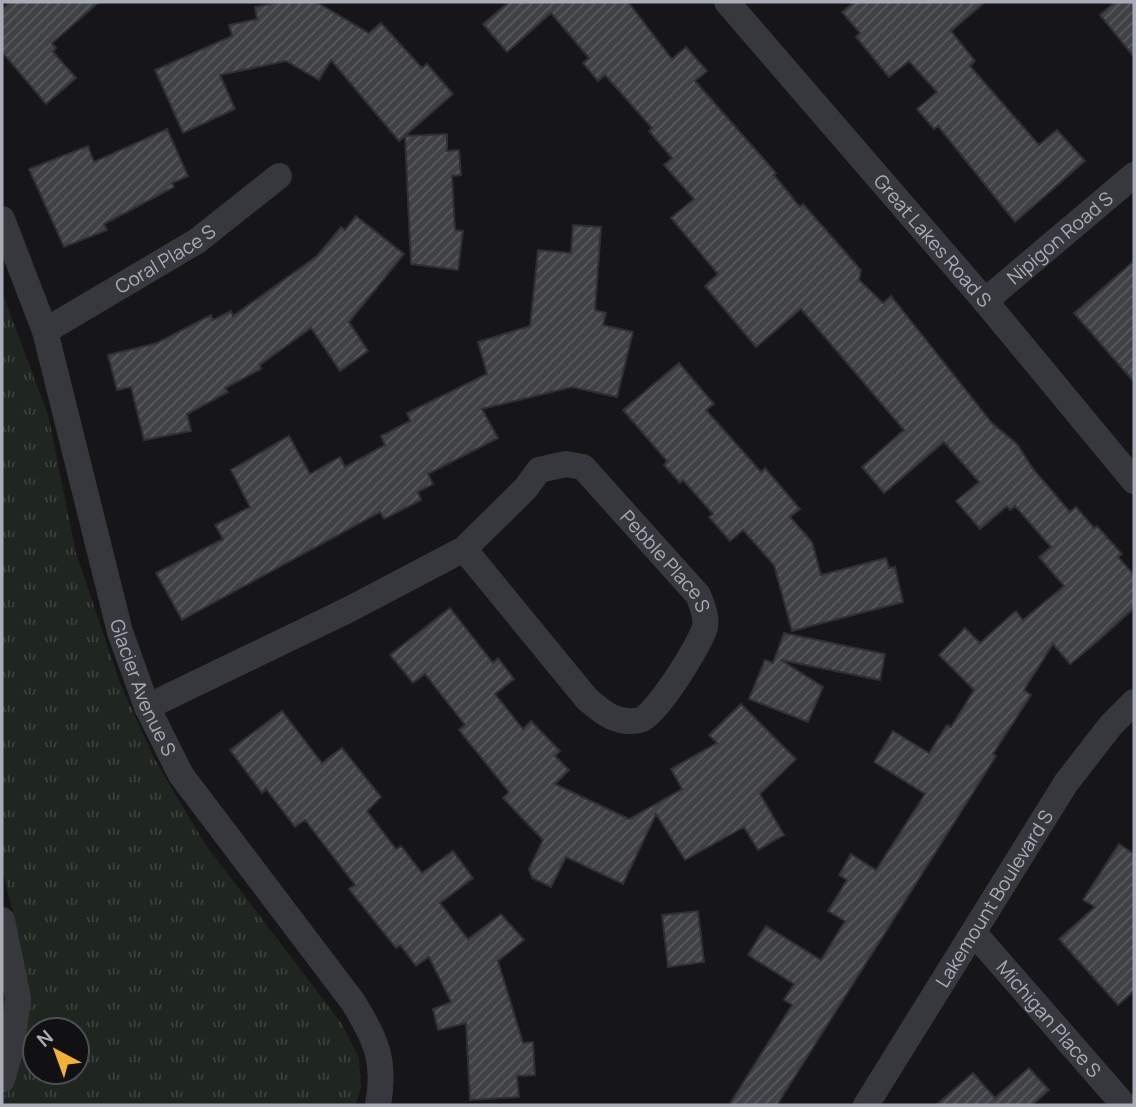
<svg xmlns="http://www.w3.org/2000/svg" width="1136" height="1107" font-family="Manrope,sans-serif">
<style>
.grass{fill:url(#grass-tufts);fill-rule:evenodd}
.building{fill:url(#building-hatch);stroke:#303034;stroke-width:2}
.lines{fill:none;stroke-linecap:round;stroke-linejoin:round}
.minor{stroke:#37383d;stroke-width:26}
.labels{text-anchor:middle;stroke-width:7;stroke-linejoin:round;paint-order:stroke}
.street-label{font-size:19px;fill:#a8adb8;stroke:#111113}
</style>
<defs>
<pattern id="grass-tufts" width="24" height="20" patternUnits="userSpaceOnUse" patternTransform="scale(1.75)"><rect width="24" height="20" fill="#1e261f"/><path d="M3 7l-1-3M5 7V3M7 7l1-3M15 17l-1-3M17 17v-4M19 17l1-3" fill="none" stroke="#3c433d"/></pattern>
<pattern id="building-hatch" width="6" height="6" patternUnits="userSpaceOnUse" patternTransform="scale(1.75)"><rect width="6" height="6" fill="#404145"/><path d="M-1 1l2-2M0 6l6-6M5 7l2-2" fill="none" stroke="#595a5e"/></pattern>
</defs>
<rect width="100%" height="100%" fill="#161618"/>
<path class="grass" d="M 2,292 L 48,415 L 76,553 L 120,683 L 154,758 L 205,844 L 342,1024 L 359,1058 L 361,1087 L 356,1105 L 2,1105 L 24,1014 L 17,929 L 2,869 ZM 35,1030 L 77,1030 L 77,1072 L 35,1072 Z"/>
<path class="building" d="M 10,2 L 99,2 L 52,43 L 56,48 L 53,52 L 76,78 L 46,104 L 2,52 L 2,9 Z
M 280,2 L 316,2 L 369,33 L 381,23 L 422,68 L 427,64 L 453,94 L 399,141 L 331,60 L 319,80 L 286,61 L 220,75 L 235,109 L 183,133 L 155,70 L 232,36 L 229,25 L 257,19 L 255,7 Z
M 509,2 L 628,2 L 672,59 L 686,47 L 707,71 L 695,81 L 776,173 L 774,175 L 800,207 L 803,204 L 861,270 L 859,280 L 883,303 L 891,296 L 992,423 L 1017,444 L 1033,469 L 1070,512 L 1076,507 L 1094,528 L 1097,526 L 1122,554 L 1118,557 L 1134,575 L 1134,608 L 1099,640 L 1070,664 L 1053,644 L 1024,690 L 1031,695 L 993,754 L 996,756 L 777,1105 L 729,1105 L 792,1005 L 784,1000 L 794,984 L 748,955 L 766,926 L 821,960 L 845,921 L 828,911 L 847,880 L 839,875 L 851,854 L 876,870 L 925,794 L 874,762 L 893,731 L 929,753 L 947,725 L 951,727 L 974,690 L 939,655 L 965,628 L 980,643 L 1016,611 L 1023,620 L 1064,586 L 1039,557 L 1051,547 L 1015,506 L 1010,510 L 1007,506 L 980,529 L 956,501 L 979,482 L 944,442 L 884,493 L 862,467 L 904,430 L 801,309 L 756,347 L 705,286 L 718,274 L 671,218 L 694,199 L 664,165 L 672,158 L 649,131 L 652,128 L 605,75 L 598,81 L 583,63 L 589,58 L 551,13 L 507,52 L 483,24 Z
M 854,2 L 985,2 L 951,31 L 975,61 L 970,66 L 1039,145 L 1057,130 L 1085,161 L 1015,222 L 938,126 L 934,129 L 917,109 L 937,92 L 909,61 L 889,77 L 856,37 L 860,33 L 842,12 Z
M 1115,2 L 1134,2 L 1134,57 L 1100,15 Z
M 167,129 L 188,176 L 172,183 L 174,187 L 104,224 L 107,230 L 64,247 L 29,169 L 88,146 L 94,162 Z
M 447,134 L 447,151 L 459,150 L 461,175 L 452,176 L 455,230 L 463,231 L 458,270 L 411,264 L 405,136 Z
M 356,216 L 404,254 L 349,322 L 368,351 L 340,371 L 311,328 L 260,365 L 261,369 L 225,388 L 228,392 L 187,414 L 191,431 L 144,440 L 131,387 L 117,390 L 108,355 L 157,343 L 211,315 L 213,320 L 231,311 L 233,316 L 317,256 L 341,227 L 345,230 Z
M 573,225 L 601,227 L 595,310 L 606,313 L 603,325 L 633,332 L 617,397 L 572,387 L 482,409 L 498,438 L 428,474 L 433,484 L 418,492 L 421,500 L 384,519 L 380,512 L 182,620 L 156,573 L 223,539 L 215,525 L 250,507 L 231,470 L 289,436 L 310,474 L 340,457 L 345,467 L 385,445 L 381,436 L 410,421 L 407,413 L 487,374 L 478,342 L 530,326 L 538,250 L 571,253 Z
M 1134,261 L 1134,382 L 1074,313 Z
M 679,363 L 714,404 L 706,410 L 761,472 L 765,468 L 800,509 L 790,517 L 812,542 L 821,575 L 886,558 L 889,568 L 895,567 L 903,602 L 792,631 L 774,565 L 743,530 L 730,541 L 709,517 L 713,514 L 683,480 L 680,483 L 664,465 L 667,461 L 623,410 Z
M 450,608 L 493,663 L 498,658 L 514,679 L 495,694 L 523,729 L 531,721 L 560,751 L 555,756 L 569,770 L 555,784 L 629,819 L 682,789 L 671,769 L 717,743 L 709,735 L 741,704 L 796,759 L 760,794 L 784,835 L 758,850 L 744,827 L 685,860 L 656,814 L 623,884 L 566,857 L 551,887 L 532,878 L 529,869 L 543,840 L 503,798 L 509,792 L 459,730 L 465,725 L 425,674 L 413,683 L 390,655 Z
M 784,633 L 885,654 L 880,680 L 781,660 L 823,687 L 808,722 L 749,699 L 765,660 L 773,663 Z
M 282,711 L 322,763 L 342,748 L 381,797 L 367,811 L 396,849 L 401,846 L 422,873 L 453,851 L 473,878 L 440,903 L 468,939 L 501,914 L 524,940 L 498,961 L 523,1043 L 533,1042 L 535,1075 L 517,1076 L 519,1097 L 470,1100 L 466,1023 L 438,1030 L 433,1009 L 451,1002 L 429,957 L 416,966 L 400,945 L 396,948 L 349,889 L 355,885 L 305,820 L 295,827 L 266,789 L 262,793 L 230,750 Z
M 1119,844 L 1134,854 L 1134,991 L 1118,1005 L 1059,939 L 1095,907 L 1083,900 Z
M 698,911 L 704,962 L 668,967 L 662,915 Z
M 1029,1068 L 1049,1090 L 1032,1105 L 936,1105 L 973,1073 L 995,1098 Z"/>
<g class="lines">
<g class="minor">
<path id="s1" d="M 727,2 L 985,301 L 1134,481"/>
<path id="s2" d="M 2,219 L 45,331 L 120,632 L 147,707 L 181,775 L 353,1002 C 376,1039 386,1061 378,1105"/>
<path id="s3" d="M 985,301 L 1134,175"/>
<path id="s4" d="M 45,331 L 197,241 L 279,176"/>
<path id="s5" d="M 147,707 L 348,610 L 464,549 L 525,489 L 539,470 L 566,464 L 583,467 L 698,595 C 702,605 707,616 705,627 C 701,643 656,716 640,720 C 618,725 603,713 587,699 L 464,549"/>
<path d="M 2,920 L 18,998 L 12,1045 L 2,1080"/>
<path id="s6" d="M 974,933 L 1124,1105"/>
<path id="s7" d="M 866,1105 L 1066,783 L 1111,725 L 1134,702"/>
</g>
</g>
<g class="labels">
<g class="street-label">
<text dy="7" stroke="none"><textPath href="#s3" startOffset="98">Nipigon Road S</textPath></text>
<text dy="7" stroke="none"><textPath href="#s1" startOffset="315">Great Lakes Road S</textPath></text>
<text dy="7" stroke="none"><textPath href="#s4" startOffset="140">Coral Place S</textPath></text>
<text dy="7" stroke="none"><textPath href="#s5" startOffset="634">Pebble Place S</textPath></text>
<text dy="7" stroke="none"><textPath href="#s2" startOffset="490">Glacier Avenue S</textPath></text>
<text dy="7" stroke="none"><textPath href="#s7" startOffset="243">Lakemount Boulevard S</textPath></text>
<text dy="7" stroke="none"><textPath href="#s6" startOffset="114">Michigan Place S</textPath></text>
</g>
</g>
<rect width="1136" height="1107" fill="none" stroke="#a8adb8" stroke-width="7"/>
<g transform="translate(56 1051) rotate(319)"><circle r="33" fill="#111113" stroke="#4d4f55" stroke-width="2"/>
<path d="M0-5L12 26L0 18L-12 26Z" fill="#f2b134"/>
<text y="-10" font-size="19" font-weight="bold" text-anchor="middle" fill="#a8adb8">N</text>
</g>
</svg>
